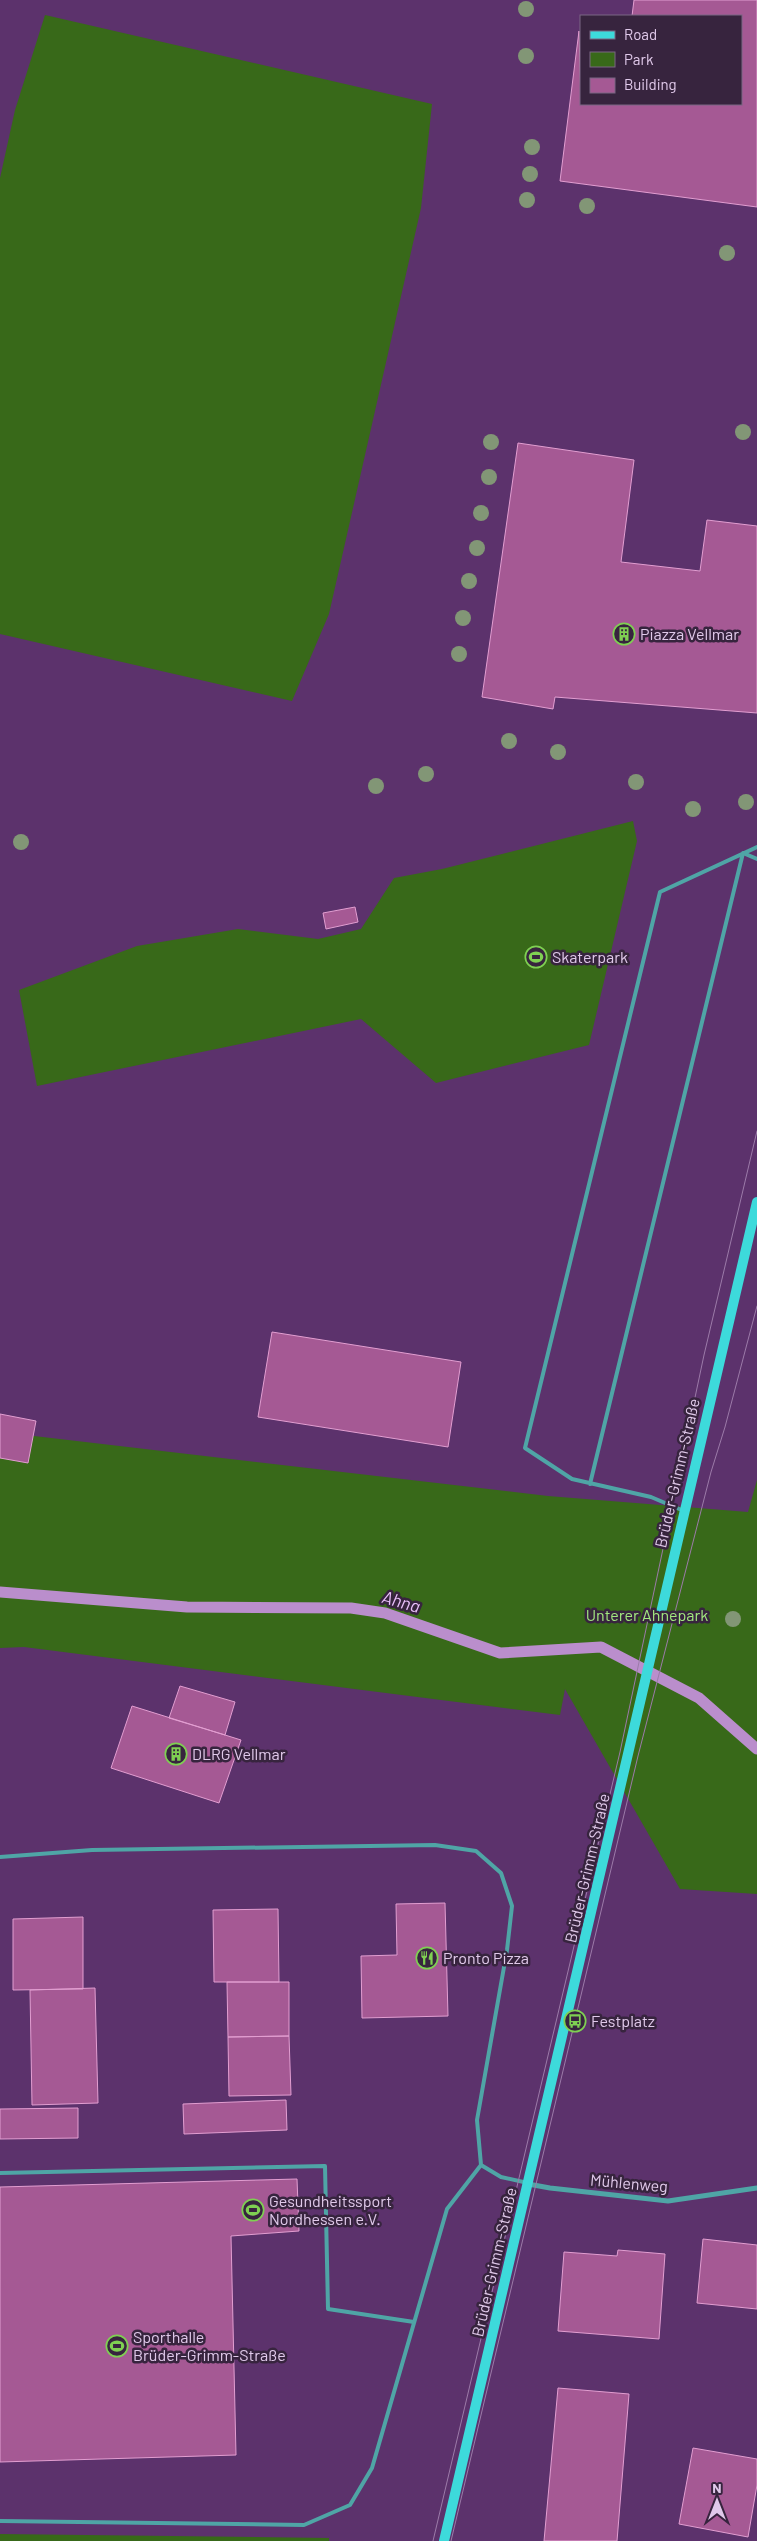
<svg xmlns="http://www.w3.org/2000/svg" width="757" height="2541" font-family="Barlow,sans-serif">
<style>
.green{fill:#386919}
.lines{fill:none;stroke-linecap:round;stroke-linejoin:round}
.stream{stroke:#ba8ecc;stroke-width:11}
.building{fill:#a55994;stroke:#e29ed1}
.lane{stroke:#4fa5a6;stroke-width:4}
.street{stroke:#4fa5a6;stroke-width:5}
.secondary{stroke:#3ddadb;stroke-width:10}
.tram{stroke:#9c7ba9;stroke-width:1}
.tree{fill:#829676}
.labels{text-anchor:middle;stroke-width:5;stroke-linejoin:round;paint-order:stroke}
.poi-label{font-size:16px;fill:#e0c9ea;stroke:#37243e;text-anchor:start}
.street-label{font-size:16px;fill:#e0c9ea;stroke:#37243e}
.park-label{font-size:16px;fill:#a2e87f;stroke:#37243e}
.water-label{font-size:18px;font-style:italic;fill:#e8bef9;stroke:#37243e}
</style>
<rect width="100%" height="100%" fill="#5c326c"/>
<path class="green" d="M 45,15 L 432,104 L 421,208 L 329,614 L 292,701 L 0,634 L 0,178 L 15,110 Z
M 633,821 L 637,841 L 589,1045 L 436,1083 L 361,1019 L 37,1086 L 19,990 L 137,946 L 238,929 L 318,939 L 361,929 L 394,878 L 442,869 Z
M 0,1432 L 548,1496 L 748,1512 L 757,1480 L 757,1894 L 680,1889 L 565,1689 L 560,1715 L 24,1647 L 0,1648 Z
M 0,2534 L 329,2538 L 329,2541 L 0,2541 Z"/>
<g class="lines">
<path class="stream" d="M 0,1592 L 187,1607 L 351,1608 L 385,1613 L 500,1653 L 601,1647 L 699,1698 L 757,1749"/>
</g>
<path class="building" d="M 634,0 L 757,0 L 757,207 L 560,181 L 579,31 L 581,104 L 741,104 L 741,16 L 632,16 Z
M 518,443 L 634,460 L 621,562 L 700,571 L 707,520 L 757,526 L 757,713 L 555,697 L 553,709 L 482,697 Z
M 355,907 L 358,922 L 326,929 L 323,913 Z
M 272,1332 L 461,1362 L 448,1447 L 258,1417 Z
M 0,1414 L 36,1421 L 28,1463 L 0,1458 Z
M 180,1686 L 235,1702 L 225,1735 L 169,1718 Z
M 132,1706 L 241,1740 L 219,1803 L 111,1768 Z
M 445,1903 L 448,2016 L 362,2018 L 361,1956 L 397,1955 L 396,1904 Z
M 278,1909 L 279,1982 L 214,1982 L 213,1910 Z
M 83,1917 L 83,1989 L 13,1990 L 13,1919 Z
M 227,1982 L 289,1982 L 289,2036 L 228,2037 Z
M 95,1988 L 98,2103 L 32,2105 L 30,1990 Z
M 289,2036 L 291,2095 L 229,2096 L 228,2037 Z
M 286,2100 L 287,2130 L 184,2134 L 183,2104 Z
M 78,2108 L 78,2138 L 0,2139 L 0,2109 Z
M 297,2179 L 299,2231 L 231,2236 L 236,2455 L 0,2462 L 0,2187 Z
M 703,2239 L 757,2245 L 757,2309 L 697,2303 Z
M 618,2250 L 665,2254 L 659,2339 L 558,2331 L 564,2252 L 617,2256 Z
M 558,2388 L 629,2394 L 617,2541 L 544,2541 Z
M 693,2448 L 757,2459 L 757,2485 L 748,2537 L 679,2524 Z"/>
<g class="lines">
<path class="lane" d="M 590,1484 L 743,853 L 757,859
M 684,1511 L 651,1497 L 572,1479 L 525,1448 L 660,892 L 757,847
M 0,1857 L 92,1850 L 435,1845 L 476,1851 L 501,1873 L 512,1906 L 507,1950 L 477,2120 L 481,2165
M 0,2173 L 325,2166 L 328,2309 L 414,2322
M 0,2521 L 304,2525 L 350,2505 L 372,2468 L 447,2209 L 481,2165 L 501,2177 L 528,2183"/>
<path class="street" d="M 528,2184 L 550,2188 L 668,2201 L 757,2188"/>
<path class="secondary" d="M 444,2541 L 757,1202"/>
<path class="tram" d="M 433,2541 L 620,1752 L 704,1355 L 757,1131
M 451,2541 L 638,1756 L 711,1472 L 725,1427 L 757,1306"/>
</g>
<g class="tree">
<circle cx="526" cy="9" r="8"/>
<circle cx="526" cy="56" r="8"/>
<circle cx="532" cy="147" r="8"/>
<circle cx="530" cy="174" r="8"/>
<circle cx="527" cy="200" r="8"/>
<circle cx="587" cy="206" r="8"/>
<circle cx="727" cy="253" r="8"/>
<circle cx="743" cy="432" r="8"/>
<circle cx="491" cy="442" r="8"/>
<circle cx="489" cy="477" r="8"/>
<circle cx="481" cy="513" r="8"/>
<circle cx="477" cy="548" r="8"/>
<circle cx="469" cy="581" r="8"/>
<circle cx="463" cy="618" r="8"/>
<circle cx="459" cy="654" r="8"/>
<circle cx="509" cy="741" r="8"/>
<circle cx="558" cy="752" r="8"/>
<circle cx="426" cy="774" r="8"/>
<circle cx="636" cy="782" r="8"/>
<circle cx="376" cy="786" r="8"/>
<circle cx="746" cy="802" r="8"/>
<circle cx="693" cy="809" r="8"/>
<circle cx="21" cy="842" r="8"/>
<circle cx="733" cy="1619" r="8"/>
</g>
<defs>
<g id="building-ring" transform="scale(1.125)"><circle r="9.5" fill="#37243e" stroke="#7fd052" stroke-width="1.5"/><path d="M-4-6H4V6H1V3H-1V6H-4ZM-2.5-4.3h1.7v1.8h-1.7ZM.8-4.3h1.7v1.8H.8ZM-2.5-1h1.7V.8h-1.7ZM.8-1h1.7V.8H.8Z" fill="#7fd052"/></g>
<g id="stadium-ring" transform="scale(1.125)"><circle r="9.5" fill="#37243e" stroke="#7fd052" stroke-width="1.5"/><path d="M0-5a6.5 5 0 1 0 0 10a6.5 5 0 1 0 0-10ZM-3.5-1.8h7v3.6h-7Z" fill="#7fd052"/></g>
<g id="restaurant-ring" transform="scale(1.125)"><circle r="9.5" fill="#37243e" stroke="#7fd052" stroke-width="1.5"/><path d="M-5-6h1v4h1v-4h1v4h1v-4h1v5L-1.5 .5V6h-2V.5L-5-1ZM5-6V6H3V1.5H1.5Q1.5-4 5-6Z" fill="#7fd052"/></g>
<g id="bus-ring" transform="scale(1.125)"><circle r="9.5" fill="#37243e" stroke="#7fd052" stroke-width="1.5"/><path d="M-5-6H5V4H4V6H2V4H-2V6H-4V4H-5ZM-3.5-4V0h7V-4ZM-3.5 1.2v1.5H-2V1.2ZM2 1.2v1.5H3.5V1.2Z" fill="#7fd052"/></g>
</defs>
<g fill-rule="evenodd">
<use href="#building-ring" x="624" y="634"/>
<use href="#stadium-ring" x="536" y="957"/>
<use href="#building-ring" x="176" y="1754"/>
<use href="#restaurant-ring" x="427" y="1958"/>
<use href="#bus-ring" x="575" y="2021"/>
<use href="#stadium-ring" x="253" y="2210"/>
<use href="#stadium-ring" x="117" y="2346"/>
</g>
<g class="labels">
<g class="poi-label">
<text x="640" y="640">Piazza Vellmar</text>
<text x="552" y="963">Skaterpark</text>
<text x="192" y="1760">DLRG Vellmar</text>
<text x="443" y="1964">Pronto Pizza</text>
<text x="591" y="2027">Festplatz</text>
<text x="269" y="2207">Gesundheitssport<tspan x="269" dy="18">Nordhessen e.V.</tspan></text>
<text x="133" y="2343">Sporthalle<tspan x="133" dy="18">Brüder-Grimm-Straße</tspan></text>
</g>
<g class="street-label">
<text transform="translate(677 1473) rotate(-77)" y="6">Brüder-Grimm-Straße</text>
<text transform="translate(587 1868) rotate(-77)" y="6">Brüder-Grimm-Straße</text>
<text transform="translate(629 2183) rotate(5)" y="6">Mühlenweg</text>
<text transform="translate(494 2262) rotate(-77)" y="6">Brüder-Grimm-Straße</text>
</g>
<g class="park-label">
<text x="647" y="1621">Unterer Ahnepark</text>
</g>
<g class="water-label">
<text transform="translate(401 1602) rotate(16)" y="6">Ahna</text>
</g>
</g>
<rect x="580" y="15" width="162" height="90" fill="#37243e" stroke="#7b6683"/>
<rect x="590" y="31" width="25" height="8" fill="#3ddadb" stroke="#7b6683"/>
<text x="624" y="40" font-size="15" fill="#e0c9ea">Road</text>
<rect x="590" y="52" width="25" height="15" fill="#386919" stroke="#7b6683"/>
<text x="624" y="65" font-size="15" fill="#e0c9ea">Park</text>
<rect x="590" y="78" width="25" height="15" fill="#a55994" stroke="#7b6683"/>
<text x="624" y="90" font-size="15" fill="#e0c9ea">Building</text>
<g transform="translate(717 2501)" stroke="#37243e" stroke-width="4" paint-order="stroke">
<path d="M0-4L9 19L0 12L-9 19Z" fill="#e0c9ea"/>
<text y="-8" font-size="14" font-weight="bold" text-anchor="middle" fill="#e0c9ea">N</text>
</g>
</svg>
